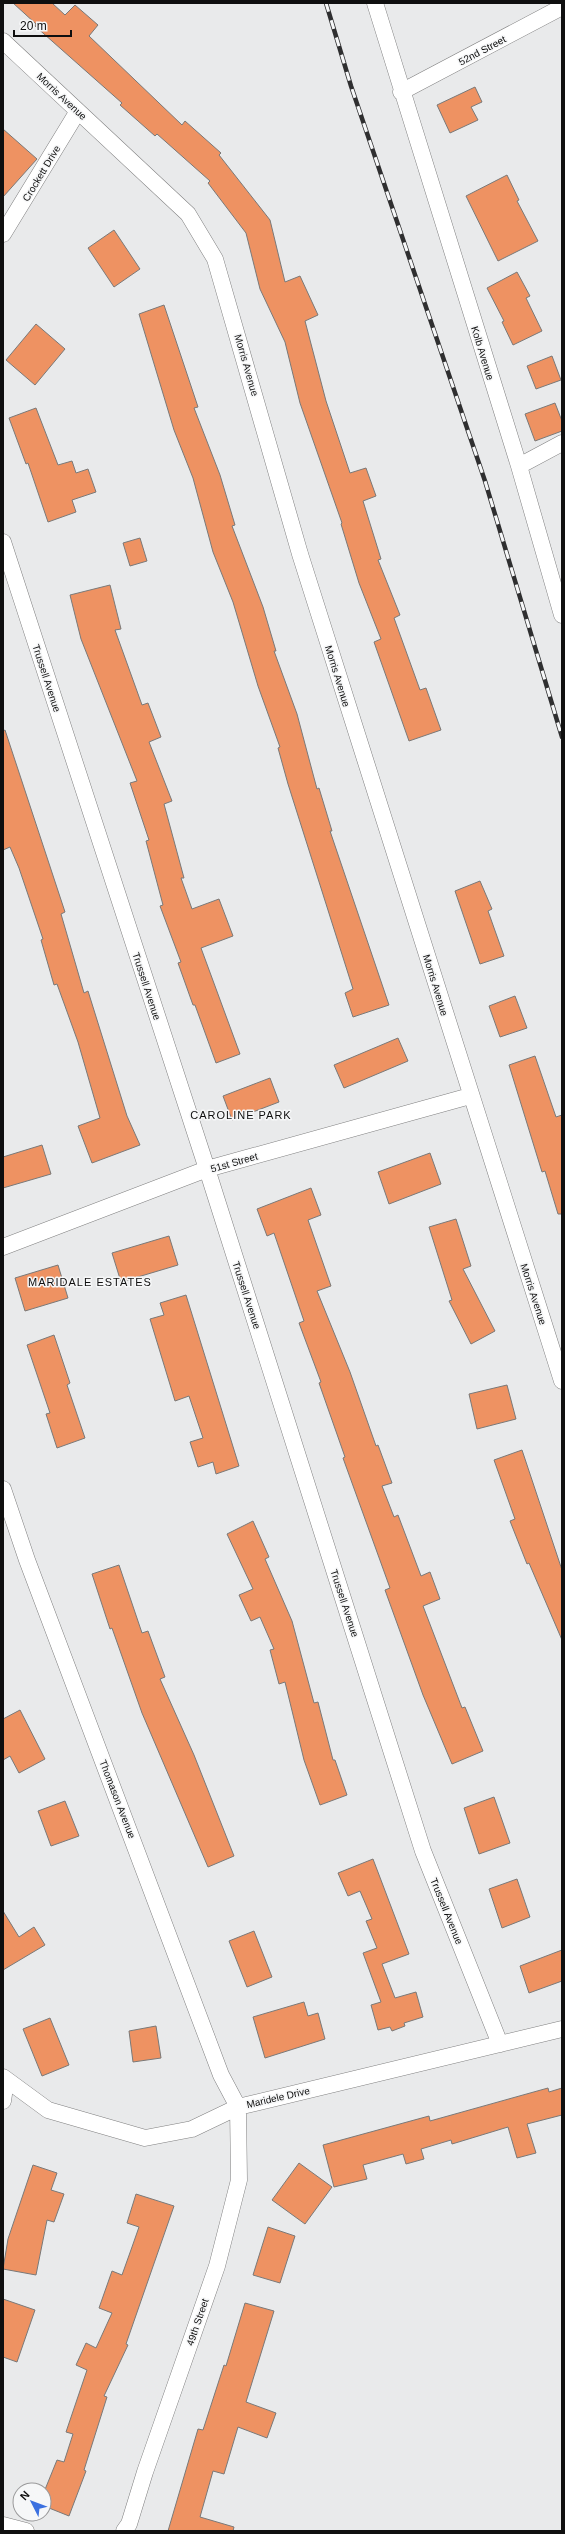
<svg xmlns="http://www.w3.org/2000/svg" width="565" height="2534" font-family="Arial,sans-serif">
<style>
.building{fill:#ee9262;stroke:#7a7978}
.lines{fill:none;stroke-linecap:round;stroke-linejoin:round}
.street-casing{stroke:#808081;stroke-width:17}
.street{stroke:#fff;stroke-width:16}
.rail-casing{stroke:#2f2f30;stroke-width:4.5}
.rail{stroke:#f6f7f8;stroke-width:3;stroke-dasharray:9;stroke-linecap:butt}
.labels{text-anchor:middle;stroke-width:3;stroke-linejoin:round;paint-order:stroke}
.street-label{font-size:10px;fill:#0f0f0f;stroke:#f6f7f8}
.neighbourhood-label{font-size:11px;letter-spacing:1px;fill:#0f0f0f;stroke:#f6f7f8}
</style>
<rect width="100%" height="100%" fill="#e9eaeb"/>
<path class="building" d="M 13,3 L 52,3 L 65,15 L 75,5 L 98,25 L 89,36 L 182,125 L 185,121 L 221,153 L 219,155 L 270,220 L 285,282 L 300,276 L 318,315 L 305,321 L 326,401 L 350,473 L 366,468 L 376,496 L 363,501 L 381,559 L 378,560 L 400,615 L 394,618 L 420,690 L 426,688 L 441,730 L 409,741 L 374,642 L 381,639 L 359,583 L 341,524 L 342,523 L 300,403 L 285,342 L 260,289 L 246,233 L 208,183 L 210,181 L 157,134 L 155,136 L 120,105 L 122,103 L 35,26 L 36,24 Z
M 475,87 L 482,102 L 471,107 L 478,120 L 450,133 L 437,105 Z
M 3,129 L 37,159 L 3,197 Z
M 507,175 L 519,200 L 517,201 L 538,241 L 498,261 L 466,196 Z
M 114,230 L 140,269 L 114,287 L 88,248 Z
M 517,272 L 530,296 L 526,298 L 542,331 L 513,345 L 502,322 L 504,321 L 487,288 Z
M 164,305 L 198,407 L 194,408 L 220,475 L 235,525 L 232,526 L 263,607 L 276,651 L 274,651 L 297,714 L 317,789 L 319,788 L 332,831 L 330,831 L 389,1005 L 353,1017 L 345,993 L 353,989 L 288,784 L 278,748 L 280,747 L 258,686 L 233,602 L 213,552 L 193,478 L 174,430 L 139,314 Z
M 36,324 L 65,349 L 35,385 L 6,360 Z
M 552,356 L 561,380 L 536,389 L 527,366 Z
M 555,403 L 562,421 L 562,431 L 535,441 L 525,414 Z
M 36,408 L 58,465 L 72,461 L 76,473 L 88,469 L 96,492 L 72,500 L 76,512 L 48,522 L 28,463 L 26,464 L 9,418 Z
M 140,538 L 147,561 L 130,566 L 123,543 Z
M 110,585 L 121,629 L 115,630 L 142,705 L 148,703 L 161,737 L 149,742 L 172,801 L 164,804 L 184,878 L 181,878 L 192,909 L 219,899 L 233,936 L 201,948 L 240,1054 L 216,1063 L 195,1005 L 193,1005 L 178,963 L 181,962 L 160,906 L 163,905 L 146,841 L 149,840 L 130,783 L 137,781 L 81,639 L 70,595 Z
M 5,730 L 65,912 L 61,914 L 84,993 L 88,991 L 127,1116 L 140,1145 L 92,1163 L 78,1126 L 100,1118 L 78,1042 L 57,984 L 54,985 L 41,940 L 43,939 L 19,868 L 10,847 L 3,850 L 3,731 Z
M 480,881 L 492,909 L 488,911 L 504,956 L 480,964 L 455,891 Z
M 515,996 L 527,1028 L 500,1037 L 489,1006 Z
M 398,1038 L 408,1061 L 344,1088 L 334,1065 Z
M 535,1056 L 556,1117 L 562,1115 L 562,1214 L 558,1214 L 545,1171 L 542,1172 L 509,1065 Z
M 270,1078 L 279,1102 L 232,1120 L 223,1096 Z
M 42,1145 L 51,1174 L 3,1188 L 3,1157 Z
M 430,1153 L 441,1184 L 389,1204 L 378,1172 Z
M 311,1188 L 321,1215 L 308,1220 L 331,1286 L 317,1291 L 350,1372 L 376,1446 L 378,1445 L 392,1483 L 382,1486 L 394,1517 L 398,1515 L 421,1576 L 430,1572 L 440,1599 L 423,1606 L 462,1708 L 465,1707 L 483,1751 L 452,1764 L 423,1695 L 385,1590 L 390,1588 L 343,1458 L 345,1457 L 319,1383 L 321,1382 L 299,1323 L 304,1321 L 274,1233 L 267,1236 L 257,1209 Z
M 456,1219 L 471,1266 L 463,1269 L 495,1331 L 471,1344 L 449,1301 L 452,1300 L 429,1227 Z
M 169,1236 L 178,1265 L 121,1282 L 112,1253 Z
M 58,1265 L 68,1298 L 25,1311 L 15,1278 Z
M 186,1295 L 239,1466 L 216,1474 L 213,1462 L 198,1467 L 190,1442 L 203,1438 L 189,1396 L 175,1401 L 150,1319 L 164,1315 L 160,1303 Z
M 54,1335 L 70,1383 L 67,1385 L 85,1438 L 57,1448 L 46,1414 L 50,1413 L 27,1345 Z
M 507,1385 L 516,1419 L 477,1429 L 469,1394 Z
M 522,1450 L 562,1570 L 562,1640 L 529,1563 L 527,1564 L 510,1521 L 515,1519 L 494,1460 Z
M 253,1521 L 269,1557 L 265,1559 L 292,1621 L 314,1703 L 318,1702 L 333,1760 L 335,1760 L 347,1795 L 320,1805 L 304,1760 L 285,1682 L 279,1684 L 270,1650 L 274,1649 L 260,1617 L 251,1621 L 239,1595 L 253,1589 L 227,1534 Z
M 119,1565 L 142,1633 L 148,1631 L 165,1677 L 160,1679 L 194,1755 L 234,1856 L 208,1867 L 142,1713 L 112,1628 L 110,1629 L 92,1574 Z
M 20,1710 L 45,1759 L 19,1773 L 10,1756 L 3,1760 L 3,1719 Z
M 494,1797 L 510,1843 L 479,1854 L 464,1808 Z
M 65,1801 L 79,1836 L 51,1846 L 38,1811 Z
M 373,1859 L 409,1954 L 382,1964 L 395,1998 L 416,1992 L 423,2017 L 404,2023 L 405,2026 L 392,2031 L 390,2027 L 378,2030 L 371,2005 L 381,2002 L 363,1953 L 377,1948 L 366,1921 L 372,1919 L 360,1891 L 348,1896 L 338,1873 Z
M 517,1879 L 530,1917 L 502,1928 L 489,1889 Z
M 3,1911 L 19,1937 L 34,1927 L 45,1945 L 3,1970 Z
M 254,1931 L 272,1977 L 247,1987 L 229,1941 Z
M 562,1950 L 562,1981 L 529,1993 L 520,1966 Z
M 304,2002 L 308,2016 L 318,2013 L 325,2039 L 265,2058 L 253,2017 Z
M 50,2018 L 69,2065 L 42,2076 L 23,2029 Z
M 156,2026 L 161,2058 L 133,2062 L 129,2031 Z
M 548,2088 L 549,2092 L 562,2088 L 562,2115 L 527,2124 L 536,2153 L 517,2158 L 508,2127 L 452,2144 L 451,2140 L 421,2149 L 424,2159 L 406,2164 L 403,2154 L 363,2165 L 367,2179 L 334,2187 L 323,2145 L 429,2116 L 430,2121 Z
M 299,2163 L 332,2187 L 305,2224 L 272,2200 Z
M 33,2165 L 57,2173 L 51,2190 L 64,2194 L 54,2222 L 47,2220 L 36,2275 L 3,2269 L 8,2239 Z
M 136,2194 L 174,2206 L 126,2344 L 128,2345 L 104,2396 L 107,2397 L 84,2470 L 86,2471 L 69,2516 L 44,2506 L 44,2492 L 57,2460 L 64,2462 L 73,2434 L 66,2432 L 87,2370 L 76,2365 L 86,2343 L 96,2348 L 112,2313 L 99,2308 L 112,2271 L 122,2275 L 132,2247 L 139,2227 L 127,2223 Z
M 268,2227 L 295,2236 L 280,2283 L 253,2275 Z
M 3,2299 L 35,2310 L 17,2362 L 3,2357 Z
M 245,2303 L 274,2311 L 246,2402 L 276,2413 L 267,2438 L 238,2427 L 224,2474 L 213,2471 L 200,2517 L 234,2527 L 233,2531 L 168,2531 L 198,2429 L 203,2430 L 224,2365 L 226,2366 Z"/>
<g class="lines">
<g class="street-casing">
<path id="street" d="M 375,3 L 519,466 L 562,615
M 3,41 L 188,214 L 215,259 L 300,554 L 562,1381
M 401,92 L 562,7
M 3,234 L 78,111
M 519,466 L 562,443
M 3,542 L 207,1169 L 423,1851 L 500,2044
M 3,1247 L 207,1169 L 470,1096
M 3,1489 L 27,1560 L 221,2075 L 238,2107 L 239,2180 L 217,2266 L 145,2472 L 129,2524 L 124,2531
M 3,2077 L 48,2110 L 145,2138 L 192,2129 L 238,2107 L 562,2029
M 3,2101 L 6,2080
M 3,2525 L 26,2531"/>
</g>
<use href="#street" class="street"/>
<g class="rail-casing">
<path id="rail" d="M 326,3 L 351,86 L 485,481 L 562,737"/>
</g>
<use href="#rail" class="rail"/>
</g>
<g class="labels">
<g class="street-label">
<text transform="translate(482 50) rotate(-28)" y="4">52nd Street</text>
<text transform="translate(62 96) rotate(43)" y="4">Morris Avenue</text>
<text transform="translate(41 173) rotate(-59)" y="4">Crockett Drive</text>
<text transform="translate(483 353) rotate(73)" y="4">Kolb Avenue</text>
<text transform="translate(247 365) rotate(74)" y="4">Morris Avenue</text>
<text transform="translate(338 676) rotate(73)" y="4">Morris Avenue</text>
<text transform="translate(47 678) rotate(72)" y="4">Trussell Avenue</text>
<text transform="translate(436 985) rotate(73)" y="4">Morris Avenue</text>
<text transform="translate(147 986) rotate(72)" y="4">Trussell Avenue</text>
<text transform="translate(234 1162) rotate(-16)" y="4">51st Street</text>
<text transform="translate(534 1294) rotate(72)" y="4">Morris Avenue</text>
<text transform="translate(247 1295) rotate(72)" y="4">Trussell Avenue</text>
<text transform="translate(345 1603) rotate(72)" y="4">Trussell Avenue</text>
<text transform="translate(118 1799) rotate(69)" y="4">Thomason Avenue</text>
<text transform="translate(447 1911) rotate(68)" y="4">Trussell Avenue</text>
<text transform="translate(278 2097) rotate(-13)" y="4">Maridele Drive</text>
<text transform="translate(197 2322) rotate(-71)" y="4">49th Street</text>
</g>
<g class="neighbourhood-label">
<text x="241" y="1119">CAROLINE PARK</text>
<text x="90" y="1286">MARIDALE ESTATES</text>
</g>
</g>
<rect width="565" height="2534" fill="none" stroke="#0f0f0f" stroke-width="8"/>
<g transform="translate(32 2502) rotate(312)"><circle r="19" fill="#f6f7f8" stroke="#9a9a9b"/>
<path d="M0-3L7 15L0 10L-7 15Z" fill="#3b70e0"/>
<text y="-6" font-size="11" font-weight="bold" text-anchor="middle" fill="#0f0f0f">N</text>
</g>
<path d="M14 30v6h57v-6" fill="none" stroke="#0f0f0f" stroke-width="2"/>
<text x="20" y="30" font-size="12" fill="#0f0f0f" stroke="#f6f7f8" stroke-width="3" paint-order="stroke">20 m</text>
</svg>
